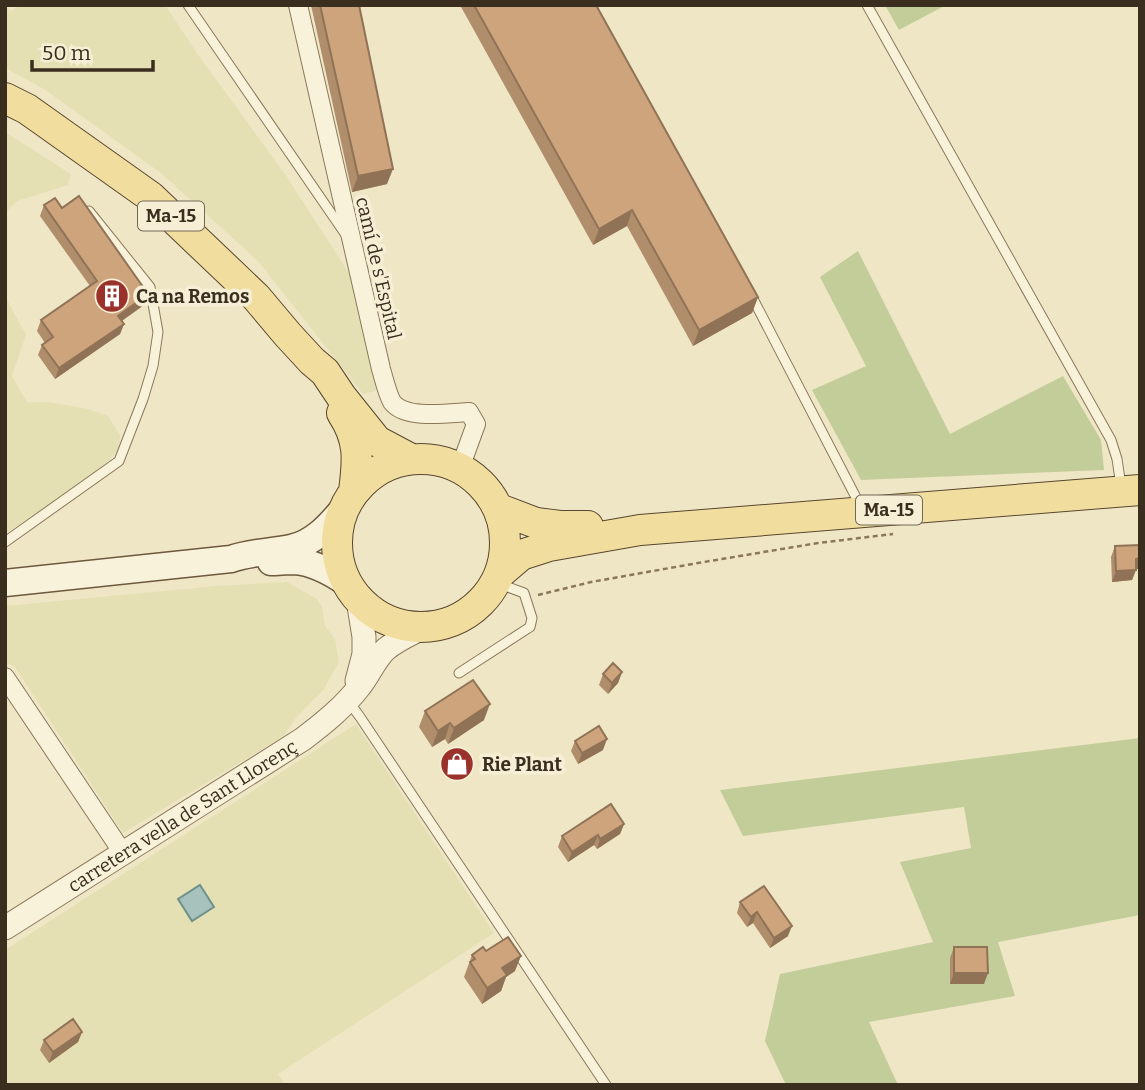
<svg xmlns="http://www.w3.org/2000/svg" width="1145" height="1090" font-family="Bitter,serif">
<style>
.farmland{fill:#e4e0b3}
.green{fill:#c3cd99}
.water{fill:#a7c2bc;stroke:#6e918b;stroke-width:2}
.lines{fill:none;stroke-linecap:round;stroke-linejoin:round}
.service-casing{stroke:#8a785b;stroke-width:11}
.minor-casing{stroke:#8a785b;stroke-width:20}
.tertiary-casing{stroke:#8a785b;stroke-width:25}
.secondary-casing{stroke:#6c593e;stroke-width:29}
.primary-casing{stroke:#58462f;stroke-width:32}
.path{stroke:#8a785b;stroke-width:2.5;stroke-dasharray:5 3.5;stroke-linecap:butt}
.service{stroke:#f9f2da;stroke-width:9}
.minor{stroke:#f9f2da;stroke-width:18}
.tertiary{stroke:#f9f2da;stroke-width:23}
.secondary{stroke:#f9f2da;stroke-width:26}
.primary{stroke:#f1de9e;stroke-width:30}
.wall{fill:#b08d6b}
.shaded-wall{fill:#907357}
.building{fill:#cda47c;stroke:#907357;stroke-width:2}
.labels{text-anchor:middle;stroke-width:7;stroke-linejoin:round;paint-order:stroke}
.shield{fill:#f6efd6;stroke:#726856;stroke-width:2}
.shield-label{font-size:18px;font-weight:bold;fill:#3a2e1f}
.street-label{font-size:19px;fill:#3a2e1f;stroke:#f6efd6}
.poi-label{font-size:19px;font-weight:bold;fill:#3a2e1f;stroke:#f6efd6;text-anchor:start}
</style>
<rect width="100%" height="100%" fill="#efe6c6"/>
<path class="farmland" d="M 5,5 L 11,11 L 20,5 L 165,5 L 199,56 L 285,174 L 354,281 L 380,390 L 363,394 L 258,261 L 161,173 L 44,89 L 5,68 Z
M 5,132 L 71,174 L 68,185 L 17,201 L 5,213 Z
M 5,296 L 26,335 L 12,376 L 27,402 L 48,402 L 88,409 L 108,416 L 120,435 L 119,449 L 108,461 L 81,483 L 5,534 Z
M 287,582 L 317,599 L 322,607 L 325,626 L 335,639 L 339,662 L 324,689 L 295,719 L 284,736 L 123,833 L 15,667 L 5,662 L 5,606 L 216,586 Z
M 356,724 L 494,933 L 278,1074 L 286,1085 L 5,1085 L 5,950 Z"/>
<path class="green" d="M 885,5 L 946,5 L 899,30 Z
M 858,251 L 950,434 L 1063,376 L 1101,440 L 1104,470 L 861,480 L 812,390 L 866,366 L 820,277 Z
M 1140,738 L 1140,915 L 998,942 L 1015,996 L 869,1022 L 898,1085 L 786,1085 L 765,1041 L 780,974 L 933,942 L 900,862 L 971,848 L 964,807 L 743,836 L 720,790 Z"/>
<path class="water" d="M 200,885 L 214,907 L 192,921 L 178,899 Z"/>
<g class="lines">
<g class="service-casing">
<path id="service" d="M 188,5 L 346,235
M 867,5 L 1111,440 L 1117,459 L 1121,486
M 750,293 L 861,507
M 5,542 L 119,461 L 143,399 L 153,366 L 158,332 L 150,287 L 89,211
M 459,673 L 530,627 L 532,618 L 524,593 L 497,583
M 349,702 L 360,717 L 606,1085"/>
</g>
<g class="minor-casing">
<path id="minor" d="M 298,5 L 381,369 C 384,379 387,393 392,402 C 405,420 450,413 469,412 L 476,424 L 460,468
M 5,677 L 123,853"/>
</g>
<g class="tertiary-casing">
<g id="tertiary">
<path d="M 357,681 L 364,654 L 364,637 L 358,600"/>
<path id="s1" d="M 5,928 L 303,739 C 324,723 344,707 360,686 C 369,675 375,659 386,649 C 397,640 411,634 424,627"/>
</g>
</g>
<g class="secondary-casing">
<path id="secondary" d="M 271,562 C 278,562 286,561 294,561 C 313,562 331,572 347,583
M 5,583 L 231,559 C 251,552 271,552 291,548 C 314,543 330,525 344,508"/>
</g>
<g class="primary-casing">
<path id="primary" d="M 5,98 L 27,109 L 151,197 L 256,297 L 288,335 L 312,361 L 325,372 L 341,396 L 377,441 L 411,459
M 342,413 C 360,440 358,460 354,491
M337 543a84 84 0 1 1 168 0a84 84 0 1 1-168 0Z
M 499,509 L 536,523 L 560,526 L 588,526
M 500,573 L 521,555 L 549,546 L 640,530 L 1140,490"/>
</g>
<path class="path" d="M 538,595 L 591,582 L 698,563 L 818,543 L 893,534"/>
<use href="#service" class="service"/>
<use href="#minor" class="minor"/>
<use href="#tertiary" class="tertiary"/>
<use href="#secondary" class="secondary"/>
<use href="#primary" class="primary"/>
</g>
<path class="wall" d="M 311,5 L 359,5 L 387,184 L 352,192 Z
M 460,5 L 596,5 L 758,297 L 752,313 L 693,346 L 627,226 L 593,245 Z
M 44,205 L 62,208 L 148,294 L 144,305 L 122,321 L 124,324 L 120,334 L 55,379 L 38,355 L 42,345 L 45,343 L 37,331 L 41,320 L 90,286 L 40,216 Z
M 1140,545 L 1140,569 L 1136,569 L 1132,580 L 1112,582 L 1111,557 L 1115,546 Z
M 622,672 L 618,683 L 608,694 L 599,685 L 603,674 Z
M 425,711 L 484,720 L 448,744 L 445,739 L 432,747 L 419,727 Z
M 575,741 L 603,750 L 578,764 L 571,751 Z
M 624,824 L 620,834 L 597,849 L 594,845 L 568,862 L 558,847 L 562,836 Z
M 764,886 L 788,936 L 770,948 L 753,923 L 747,927 L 737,913 L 740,902 Z
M 954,947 L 984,984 L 950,984 L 950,958 Z
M 486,951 L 515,971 L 506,977 L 501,991 L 482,1004 L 464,977 L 472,955 Z
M 82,1032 L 78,1042 L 49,1063 L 40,1050 L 44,1040 Z"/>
<path class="shaded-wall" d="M 393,169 L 387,184 L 352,192 L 358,176 Z
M 632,210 L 627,226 L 593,245 L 599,229 Z
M 148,294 L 144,305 L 114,326 L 118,316 Z
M 758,297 L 752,313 L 693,346 L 699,330 Z
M 124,324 L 120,334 L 55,379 L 59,368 Z
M 1140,558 L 1140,569 L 1132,569 L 1136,559 Z
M 1136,570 L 1132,580 L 1112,582 L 1116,571 Z
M 622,672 L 618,683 L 608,694 L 612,683 Z
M 490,704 L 484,720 L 448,744 L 454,728 Z
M 450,723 L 445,739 L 432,747 L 438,731 Z
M 607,739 L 603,750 L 578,764 L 582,753 Z
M 624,824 L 620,834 L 597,849 L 600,839 Z
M 598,835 L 594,845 L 568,862 L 572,852 Z
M 757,912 L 753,923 L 747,927 L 751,917 Z
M 792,926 L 788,936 L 770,948 L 774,938 Z
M 521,956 L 515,971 L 506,977 L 501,991 L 482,1004 L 487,988 L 502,968 Z
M 954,973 L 988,973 L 984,984 L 950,984 Z
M 82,1032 L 78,1042 L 49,1063 L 53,1052 Z"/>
<path class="building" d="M 320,5 L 359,5 L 393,169 L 358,176 Z
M 474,5 L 596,5 L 758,297 L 699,330 L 632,210 L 599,229 Z
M 79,196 L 148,294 L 118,316 L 124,324 L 59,368 L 42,345 L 53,337 L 41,320 L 97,281 L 44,205 L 55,198 L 62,208 Z
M 1140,545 L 1140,558 L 1136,559 L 1136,570 L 1116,571 L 1115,546 Z
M 613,663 L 622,672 L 612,683 L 603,674 Z
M 473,680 L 490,704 L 454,728 L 450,723 L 438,731 L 425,711 Z
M 599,726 L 607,739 L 582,753 L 575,741 Z
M 611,804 L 624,824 L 600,839 L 598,835 L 572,852 L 562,836 Z
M 764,886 L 792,926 L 774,938 L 757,912 L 751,917 L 740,902 Z
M 508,937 L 521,956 L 502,968 L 507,975 L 487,988 L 470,962 L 475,959 L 472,955 L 483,947 L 486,951 Z
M 954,947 L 987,947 L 988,973 L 954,973 Z
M 73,1019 L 82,1032 L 53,1052 L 44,1040 Z"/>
<defs>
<g id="building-disc" transform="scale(1.75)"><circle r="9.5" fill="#9a322b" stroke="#f6efd6"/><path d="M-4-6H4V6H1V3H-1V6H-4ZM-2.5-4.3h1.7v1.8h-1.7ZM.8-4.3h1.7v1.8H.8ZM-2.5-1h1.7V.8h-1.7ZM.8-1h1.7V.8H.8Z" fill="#fff"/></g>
<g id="shop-disc" transform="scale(1.75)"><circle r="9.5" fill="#9a322b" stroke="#f6efd6"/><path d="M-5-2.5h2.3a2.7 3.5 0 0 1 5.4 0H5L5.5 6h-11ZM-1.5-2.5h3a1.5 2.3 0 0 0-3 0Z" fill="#fff"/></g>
</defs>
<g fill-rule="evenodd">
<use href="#building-disc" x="112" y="296"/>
<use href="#shop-disc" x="457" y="764"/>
</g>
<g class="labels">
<g class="shield">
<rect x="138" y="201.5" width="66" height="29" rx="5"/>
<rect x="856" y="495.5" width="66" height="29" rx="5"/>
</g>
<g class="shield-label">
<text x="171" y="222">Ma-15</text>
<text x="889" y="516">Ma-15</text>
</g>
<g class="street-label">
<text transform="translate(379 268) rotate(77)" y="7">camí de s'Espital</text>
<text dy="7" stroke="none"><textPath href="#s1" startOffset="210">carretera vella de Sant Llorenç</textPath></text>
</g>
<g class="poi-label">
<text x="136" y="303">Ca na Remos</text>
<text x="482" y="771">Rie Plant</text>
</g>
</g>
<rect width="1145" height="1090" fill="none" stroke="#3a2e1f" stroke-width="14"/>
<path d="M32 60v10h121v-10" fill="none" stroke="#3a2e1f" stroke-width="3.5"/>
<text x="42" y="60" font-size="21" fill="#3a2e1f" stroke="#f6efd6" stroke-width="5" paint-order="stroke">50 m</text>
</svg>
